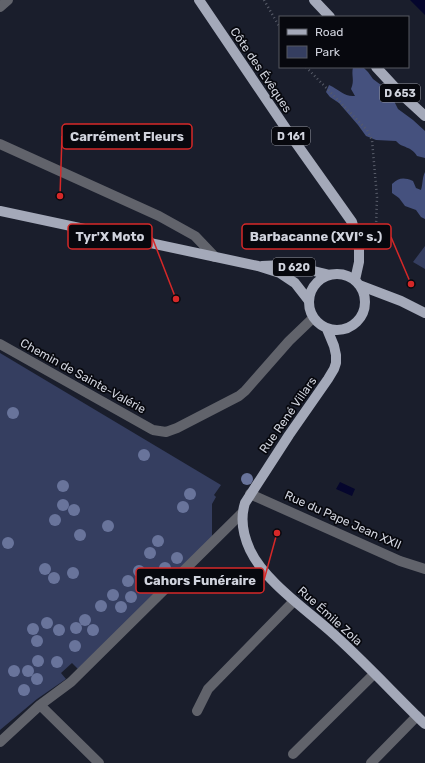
<svg xmlns="http://www.w3.org/2000/svg" width="425" height="763" font-family="Rubik,sans-serif">
<style>
.green{fill:#353e60}
.forest{fill:#45517e}
.water{fill:#05062d}
.lines{fill:none;stroke-linecap:round;stroke-linejoin:round}
.path{stroke:#585c69;stroke-width:2.5;stroke-dasharray:1 3;stroke-linecap:butt}
.minor{stroke:#61636b;stroke-width:10}
.major{stroke:#a4a9b9;stroke-width:10}
.tree{fill:#69749b}
.labels{text-anchor:middle;stroke-width:3.5;stroke-linejoin:round;paint-order:stroke}
.shield{fill:#07080e;stroke:#94969f;stroke-width:1}
.shield-label{font-size:11px;font-weight:bold;fill:#d0d3dd}
.street-label{font-size:12px;fill:#d0d3dd;stroke:#07080e}
.leader{fill:none;stroke:#d62828;stroke-width:1.5}
.callout-dot{fill:#d62828;stroke:#07080e;stroke-width:1.5}
.callout{fill:#07080e;stroke:#d62828;stroke-width:1.5}
.callout-label{font-size:13px;text-anchor:middle;font-weight:bold;fill:#d0d3dd}
</style>
<rect width="100%" height="100%" fill="#1a1e2c"/>
<path class="green" d="M 425,246 L 425,269 L 413,262 Z
M 0,353 L 221,485 L 214,495 L 216,497 L 212,504 L 212,537 L 169,580 L 164,576 L 155,585 L 160,590 L 78,669 L 72,663 L 61,673 L 66,679 L 37,699 L 0,730 Z"/>
<path class="forest" d="M 353,67 L 363,67 L 368,72 L 373,79 L 389,91 L 398,109 L 413,120 L 425,131 L 425,158 L 417,156 C 410,145 403,149 396,141 L 376,140 L 366,136 L 358,125 L 339,103 L 330,97 L 326,92 L 329,85 C 340,90 344,97 355,96 L 351,89 C 355,80 351,76 353,67 Z
M 425,172 L 425,219 L 421,217 L 416,210 L 405,206 L 399,198 L 392,193 L 392,184 C 399,178 403,177 413,181 L 416,188 L 421,190 C 423,184 422,178 425,172 Z"/>
<path class="water" d="M 410,0 L 425,0 L 425,15 Z
M 340,482 L 355,489 L 352,496 L 336,489 Z"/>
<g class="lines">
<path class="path" d="M 264,0 L 280,28
M 306,67 L 367,130 L 372,140 L 377,197 L 376,227 L 369,236"/>
<path class="minor" d="M 0,7 L 8,0
M 0,144 L 159,216 L 195,236 L 215,257
M 0,344 L 153,430 L 166,432 L 177,428 L 239,396 L 245,391 L 289,341 L 313,318
M 250,494 L 400,561 L 425,569
M 40,705 L 99,763
M 197,711 L 208,689 L 294,601
M 0,742 L 40,705 L 71,682 L 242,513
M 293,754 L 374,674
M 371,763 L 417,716"/>
<path class="major" d="M 199,0 L 291,136 L 352,222 L 359,246 L 359,262 L 355,280
M 314,0 L 330,17
M 376,67 L 401,94 L 425,116
M 0,211 L 258,266 L 280,273 L 295,283 L 309,301
M 262,266 C 287,264 306,269 330,275
M309 302a28 28 0 1 1 56 0a28 28 0 1 1-56 0Z
M 359,285 L 401,301 L 425,313
M 327,329 L 334,346 L 336,355 L 336,363 L 334,369 L 328,379 L 289,435 L 245,503 C 240,519 243,535 250,550 C 264,580 304,608 329,630 C 362,659 393,693 425,724"/>
</g>
<g class="tree">
<circle cx="13" cy="413" r="6"/>
<circle cx="144" cy="455" r="6"/>
<circle cx="247" cy="479" r="6"/>
<circle cx="63" cy="486" r="6"/>
<circle cx="190" cy="494" r="6"/>
<circle cx="63" cy="505" r="6"/>
<circle cx="183" cy="507" r="6"/>
<circle cx="74" cy="510" r="6"/>
<circle cx="55" cy="520" r="6"/>
<circle cx="108" cy="526" r="6"/>
<circle cx="80" cy="535" r="6"/>
<circle cx="158" cy="541" r="6"/>
<circle cx="8" cy="543" r="6"/>
<circle cx="150" cy="553" r="6"/>
<circle cx="177" cy="558" r="6"/>
<circle cx="165" cy="568" r="6"/>
<circle cx="45" cy="569" r="6"/>
<circle cx="139" cy="571" r="6"/>
<circle cx="73" cy="573" r="6"/>
<circle cx="54" cy="578" r="6"/>
<circle cx="128" cy="581" r="6"/>
<circle cx="113" cy="595" r="6"/>
<circle cx="131" cy="597" r="6"/>
<circle cx="101" cy="606" r="6"/>
<circle cx="121" cy="607" r="6"/>
<circle cx="85" cy="620" r="6"/>
<circle cx="47" cy="623" r="6"/>
<circle cx="76" cy="628" r="6"/>
<circle cx="33" cy="629" r="6"/>
<circle cx="59" cy="630" r="6"/>
<circle cx="93" cy="630" r="6"/>
<circle cx="37" cy="641" r="6"/>
<circle cx="75" cy="646" r="6"/>
<circle cx="38" cy="661" r="6"/>
<circle cx="57" cy="662" r="6"/>
<circle cx="14" cy="671" r="6"/>
<circle cx="28" cy="671" r="6"/>
<circle cx="37" cy="679" r="6"/>
<circle cx="24" cy="690" r="6"/>
</g>
<g class="labels">
<g class="shield">
<rect x="380" y="84" width="40" height="18" rx="3"/>
<rect x="272" y="127" width="38" height="18" rx="3"/>
<rect x="273" y="258" width="42" height="18" rx="3"/>
</g>
<g class="shield-label">
<text x="400" y="97">D 653</text>
<text x="291" y="140">D 161</text>
<text x="294" y="271">D 620</text>
</g>
<g class="street-label">
<text transform="translate(261 70) rotate(56)" y="4">Côte des Évêques</text>
<text transform="translate(83 376) rotate(29)" y="4">Chemin de Sainte-Valérie</text>
<text transform="translate(288 415) rotate(-55)" y="4">Rue René Villars</text>
<text transform="translate(343 520) rotate(24)" y="4">Rue du Pape Jean XXII</text>
<text transform="translate(330 616) rotate(42)" y="4">Rue Émile Zola</text>
</g>
</g>
<path class="leader" d="M60 196L62 136M176 299L152 237M411 284L391 237M277 533L264 580"/>
<g class="callout-dot">
<circle cx="60" cy="196" r="4"/>
<circle cx="176" cy="299" r="4"/>
<circle cx="411" cy="284" r="4"/>
<circle cx="277" cy="533" r="4"/>
</g>
<g class="callout">
<rect x="62" y="124" width="130" height="25" rx="4"/>
<rect x="68" y="224" width="84" height="25" rx="4"/>
<rect x="242" y="224" width="149" height="25" rx="4"/>
<rect x="136" y="568" width="128" height="25" rx="4"/>
</g>
<g class="callout-label">
<text x="127" y="141">Carrément Fleurs</text>
<text x="110" y="241">Tyr'X Moto</text>
<text x="316" y="241">Barbacanne (XVI° s.)</text>
<text x="200" y="585">Cahors Funéraire</text>
</g>
<rect x="279" y="16" width="130" height="52" fill="#07080e" stroke="#575961"/>
<rect x="287" y="29" width="20" height="6" fill="#a4a9b9" stroke="#575961"/>
<text x="315" y="36" font-size="12" fill="#d0d3dd">Road</text>
<rect x="287" y="46" width="20" height="12" fill="#353e60" stroke="#575961"/>
<text x="315" y="56" font-size="12" fill="#d0d3dd">Park</text>
</svg>
